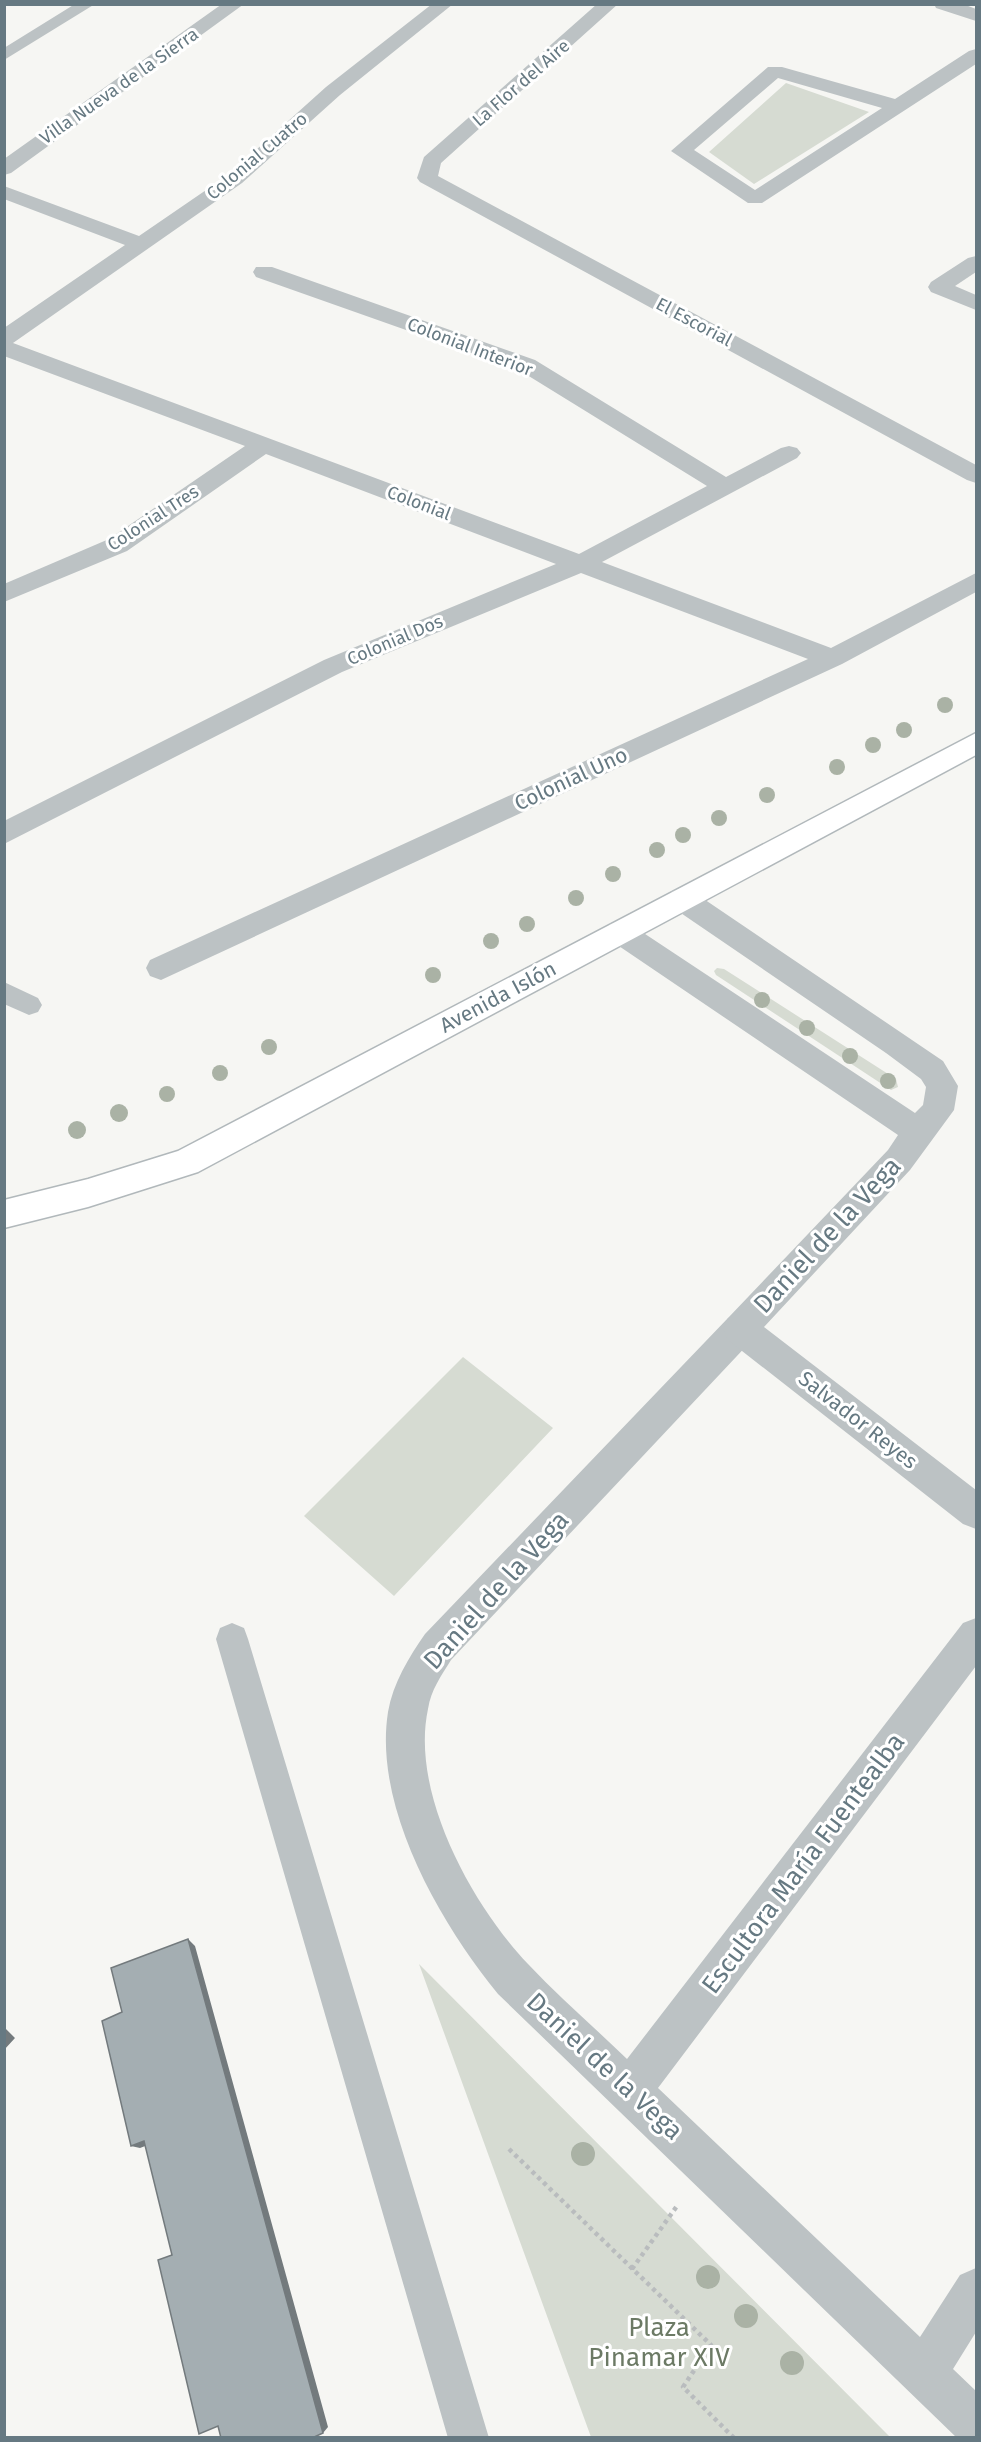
<svg xmlns="http://www.w3.org/2000/svg" width="981" height="2442" font-family="'Fira Sans',sans-serif">
<style>
.green{fill:#d6dbd2}
.lines{fill:none;stroke-linecap:round;stroke-linejoin:round}
.secondary-casing{stroke:#b1b8bb;stroke-width:3}
.path{stroke:#b9bcbe;stroke-width:4.5;stroke-dasharray:4 4;stroke-linecap:butt}
.service{fill:#bcc2c4;fill-rule:evenodd}
.minor{fill:#bcc2c4;fill-rule:evenodd}
.tertiary{fill:#bcc2c4;fill-rule:evenodd}
.secondary{fill:#fff;fill-rule:evenodd}
.tree{fill:#aab2a5}
.shaded-wall{fill:#737a7d}
.building{fill:#a4aeb2;stroke:#737a7d;stroke-width:1.5}
.labels{text-anchor:middle;stroke-width:6;stroke-linejoin:round;paint-order:stroke}
.far-street-label{font-size:18px;fill:#667982;stroke:#fff}
.street-label{font-size:21px;fill:#667982;stroke:#fff}
.near-street-label{font-size:26px;fill:#667982;stroke:#fff}
.near-park-label{font-size:26px;fill:#6c7a65;stroke:#fff}
</style>
<rect width="100%" height="100%" fill="#f6f6f3"/>
<path class="green" d="M 786,83 L 869,112 L 754,184 L 709,152 Z
M 717,968 L 724,969 L 896,1079 L 898,1087 L 891,1090 L 716,975 L 714,971 Z
M 463,1357 L 553,1428 L 394,1596 L 304,1516 Z
M 419,1964 L 890,2437 L 591,2437 Z"/>
<g class="lines">
<g class="secondary-casing">
<path id="secondary" d="M 976,733 L 976,755 L 198,1172 L 88,1207 L 4,1228 L 4,1200 L 88,1179 L 178,1151 Z"/>
</g>
<path class="path" d="M 509,2149 L 711,2345 L 683,2387 L 734,2438
M 632,2269 L 677,2206"/>
<path class="service" d="M 75,4 L 95,4 L 4,60 L 4,48 Z
M 4,982 L 38,998 L 42,1005 L 38,1012 L 29,1015 L 4,1004 Z
M 232,1623 L 244,1628 L 248,1639 L 489,2438 L 448,2438 L 216,1639 L 220,1628 Z"/>
<path class="minor" d="M 222,4 L 244,4 L 11,173 L 4,175 L 4,159 Z
M 432,4 L 453,4 L 340,95 L 242,183 L 13,343 L 579,554 L 707,486 L 519,370 L 256,277 L 253,272 L 256,267 L 272,267 L 535,360 L 726,477 L 781,448 L 789,446 L 797,448 L 801,453 L 797,458 L 602,562 L 831,648 L 976,573 L 976,592 L 842,664 L 161,980 L 150,976 L 146,968 L 150,960 L 808,659 L 581,573 L 342,672 L 4,844 L 4,821 L 324,660 L 556,564 L 266,454 L 127,551 L 4,602 L 4,584 L 109,539 L 245,446 L 4,356 L 4,328 L 125,245 L 4,199 L 4,186 L 139,236 L 228,175 L 326,87 Z
M 597,4 L 618,4 L 441,163 L 438,176 L 976,465 L 976,483 L 967,480 L 420,182 L 417,178 L 424,157 Z
M 934,4 L 963,4 L 976,9 L 976,21 L 936,8 Z
M 976,49 L 976,64 L 762,203 L 748,203 L 671,151 L 768,67 L 782,67 L 895,99 L 969,51 ZM 778,78 L 882,108 L 755,190 L 694,150 Z
M 976,256 L 976,272 L 955,286 L 976,295 L 976,310 L 931,292 L 928,287 L 931,282 L 968,258 Z
M 740,1314 L 752,1318 L 757,1329 L 752,1340 L 451,1660 C 441,1676 431,1690 428,1709 C 410,1793 472,1905 528,1964 C 559,1997 594,2027 627,2059 L 963,1623 L 976,1618 L 976,1666 L 658,2088 L 920,2337 L 960,2275 L 976,2268 L 976,2332 L 953,2369 L 976,2391 L 976,2438 L 957,2438 L 498,1994 C 440,1923 373,1807 388,1712 C 393,1683 409,1657 425,1634 L 728,1318 Z"/>
<path class="tertiary" d="M 682,888 L 692,891 L 943,1061 L 958,1086 L 954,1110 L 910,1170 L 764,1327 L 976,1490 L 976,1529 L 963,1524 L 728,1340 L 723,1329 L 728,1318 L 888,1150 L 898,1135 L 610,940 L 605,932 L 610,924 L 620,921 L 630,924 L 915,1113 L 923,1105 L 926,1087 L 921,1079 L 886,1053 L 672,907 L 667,899 L 672,891 Z"/>
<use href="#secondary" class="secondary"/>
</g>
<g class="tree">
<circle cx="945" cy="705" r="8"/>
<circle cx="904" cy="730" r="8"/>
<circle cx="873" cy="745" r="8"/>
<circle cx="837" cy="767" r="8"/>
<circle cx="767" cy="795" r="8"/>
<circle cx="719" cy="818" r="8"/>
<circle cx="683" cy="835" r="8"/>
<circle cx="657" cy="850" r="8"/>
<circle cx="613" cy="874" r="8"/>
<circle cx="576" cy="898" r="8"/>
<circle cx="527" cy="924" r="8"/>
<circle cx="491" cy="941" r="8"/>
<circle cx="433" cy="975" r="8"/>
<circle cx="762" cy="1000" r="8"/>
<circle cx="807" cy="1028" r="8"/>
<circle cx="269" cy="1047" r="8"/>
<circle cx="850" cy="1056" r="8"/>
<circle cx="220" cy="1073" r="8"/>
<circle cx="888" cy="1081" r="8"/>
<circle cx="167" cy="1094" r="8"/>
<circle cx="119" cy="1113" r="9"/>
<circle cx="77" cy="1130" r="9"/>
<circle cx="583" cy="2154" r="12"/>
<circle cx="708" cy="2277" r="12"/>
<circle cx="746" cy="2316" r="12"/>
<circle cx="792" cy="2363" r="12"/>
</g>
<path class="shaded-wall" d="M 188,1939 L 195,1946 L 328,2427 L 323,2433 Z
M 4,2027 L 15,2038 L 4,2050 Z
M 144,2141 L 153,2143 L 140,2148 L 131,2146 Z"/>
<path class="building" d="M 188,1939 L 323,2433 L 312,2438 L 221,2438 L 218,2426 L 199,2434 L 158,2260 L 172,2255 L 144,2141 L 131,2146 L 102,2021 L 122,2012 L 111,1968 Z"/>
<g class="labels">
<g class="far-street-label">
<text transform="translate(521 83) rotate(-41)" y="6">La Flor del Aire</text>
<text transform="translate(119 86) rotate(-35)" y="6">Villa Nueva de la Sierra</text>
<text transform="translate(257 156) rotate(-40)" y="6">Colonial Cuatro</text>
<text transform="translate(694 322) rotate(28)" y="6">El Escorial</text>
<text transform="translate(470 347) rotate(21)" y="6">Colonial Interior</text>
<text transform="translate(419 503) rotate(21)" y="6">Colonial</text>
<text transform="translate(153 518) rotate(-33)" y="6">Colonial Tres</text>
<text transform="translate(395 640) rotate(-23)" y="6">Colonial Dos</text>
</g>
<g class="street-label">
<text transform="translate(571 779) rotate(-25)" y="7">Colonial Uno</text>
<text transform="translate(498 997) rotate(-28)" y="7">Avenida Islón</text>
<text transform="translate(858 1420) rotate(38)" y="7">Salvador Reyes</text>
</g>
<g class="near-street-label">
<text transform="translate(827 1235) rotate(-47)" y="9">Daniel de la Vega</text>
<text transform="translate(496 1590) rotate(-48)" y="9">Daniel de la Vega</text>
<text transform="translate(803 1863) rotate(-53)" y="9">Escultora María Fuentealba</text>
<text transform="translate(605 2066) rotate(43)" y="9">Daniel de la Vega</text>
</g>
<g class="near-park-label">
<text x="659" y="2336">Plaza<tspan x="659" dy="30">Pinamar XIV</tspan></text>
</g>
</g>
<rect width="981" height="2442" fill="none" stroke="#667982" stroke-width="12"/>
</svg>
